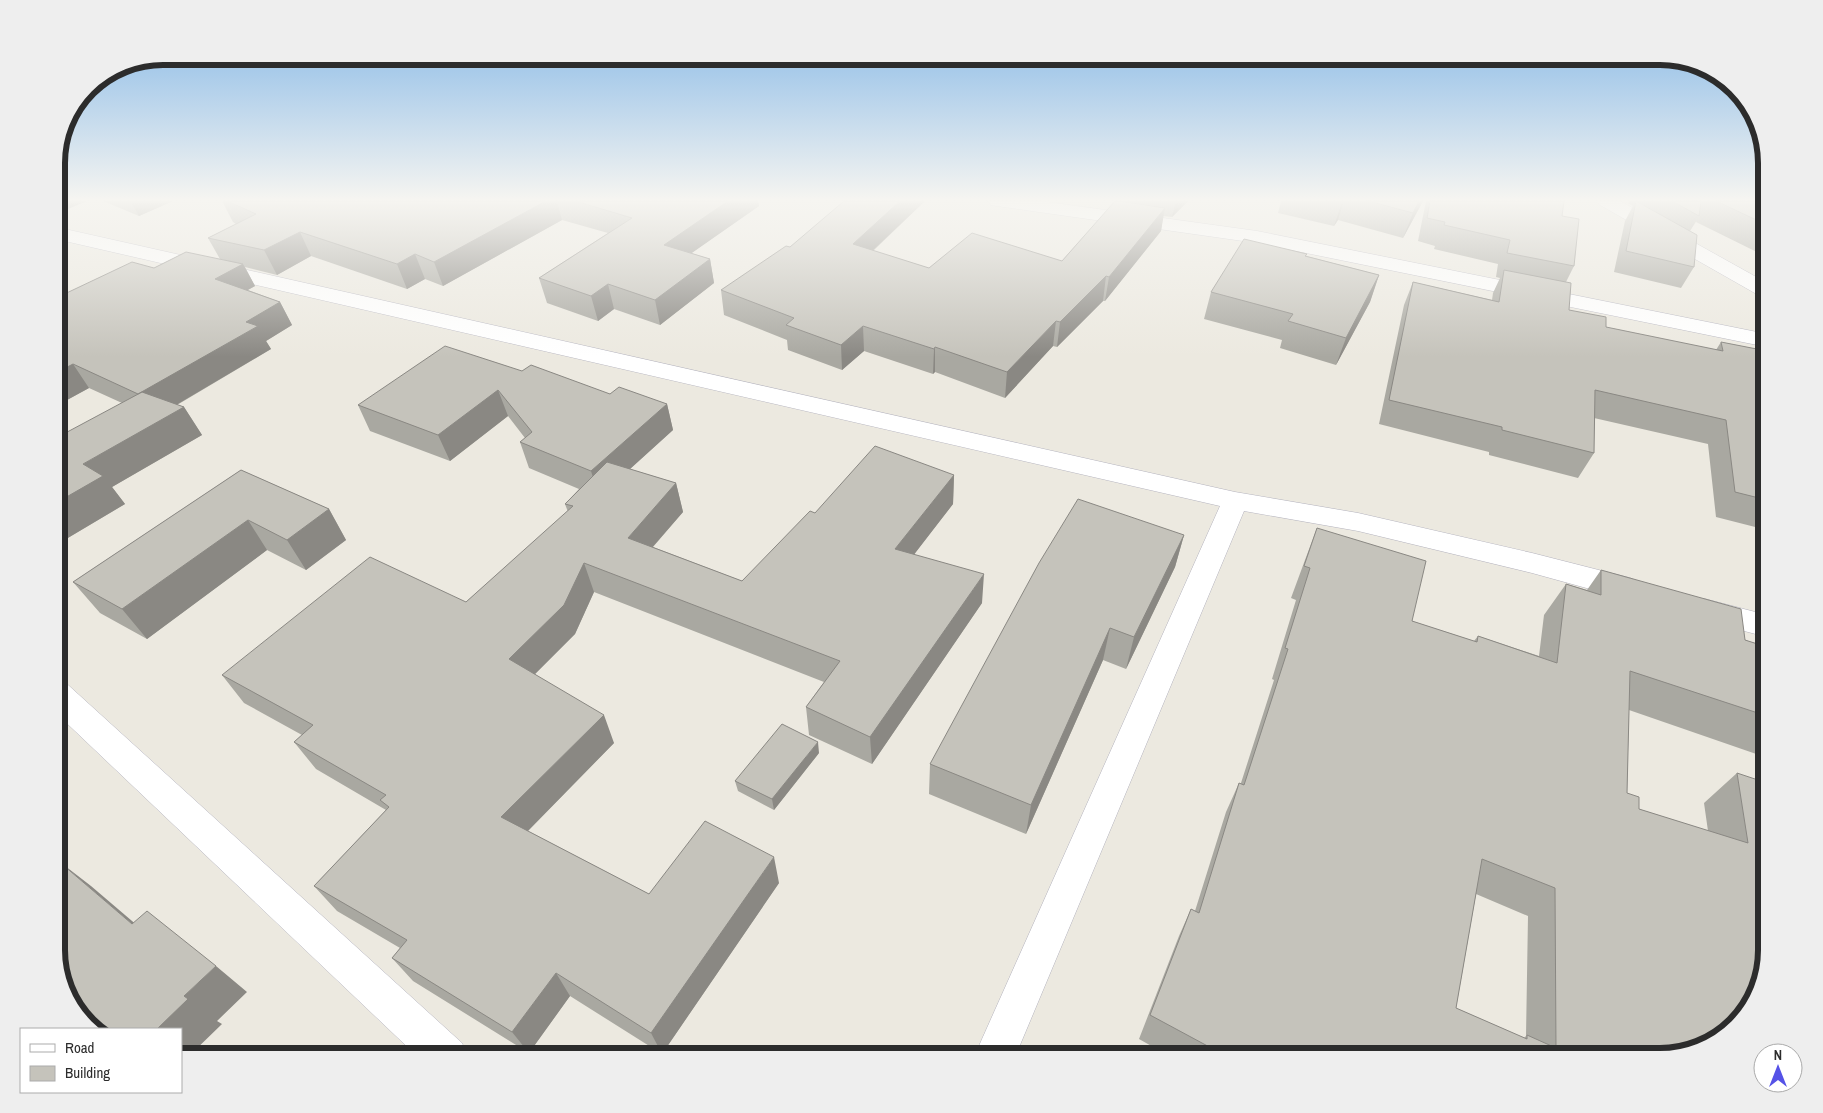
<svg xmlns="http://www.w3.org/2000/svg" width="1823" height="1113" font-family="'Archivo Narrow',sans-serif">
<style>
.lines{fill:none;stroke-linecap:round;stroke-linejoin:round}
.minor-casing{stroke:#b4b3be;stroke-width:1}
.minor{fill:#fff;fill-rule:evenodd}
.wall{fill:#a9a8a1;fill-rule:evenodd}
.shaded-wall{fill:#8a8883}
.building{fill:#c5c3bb;stroke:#8a8883;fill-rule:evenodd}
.rim{fill:none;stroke:#2c2c2c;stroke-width:6}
</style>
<rect width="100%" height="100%" fill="#ece9e0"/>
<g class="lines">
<g class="minor-casing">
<path id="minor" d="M 988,201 L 1040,201 L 1257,231 L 1767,334 L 1767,347 L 1257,243 L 997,206 L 991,205 Z
M 1597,201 L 1620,201 L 1767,283 L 1767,298 L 1760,296 L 1600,205 Z
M 56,227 L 1235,492 L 1358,513 L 1532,553 L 1630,578 L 1640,582 L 1644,589 L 1640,596 L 1630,600 L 1532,573 L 1358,531 L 1244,511 L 1015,1057 L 974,1057 L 1220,506 L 56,239 Z
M 1705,599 L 1767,615 L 1767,637 L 1695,618 L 1691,610 L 1695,602 Z
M 56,681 L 67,684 L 462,1043 L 468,1057 L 418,1057 L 56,713 Z"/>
</g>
<use href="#minor" class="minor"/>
</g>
<path class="wall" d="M 103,201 L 173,201 L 139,216 Z
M 222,201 L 758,201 L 759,206 L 691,253 L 710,259 L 714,283 L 660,325 L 614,309 L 598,321 L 547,303 L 539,278 L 608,233 L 562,220 L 443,286 L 425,279 L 407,289 L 311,256 L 277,275 L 245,267 L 255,286 L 248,290 L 280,302 L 292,325 L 266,341 L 271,349 L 177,405 L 184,407 L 202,435 L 112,487 L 125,504 L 56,545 L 122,403 L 89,388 L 56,406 L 56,298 L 154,268 L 220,259 L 208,238 L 236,224 L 233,222 Z
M 925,201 L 873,251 L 929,268 L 1062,261 L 1115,201 L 1188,201 L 1172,217 L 1163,216 L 1161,231 L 1105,301 L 1103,301 L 1057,347 L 1053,346 L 1005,398 L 935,372 L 933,374 L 864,351 L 842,370 L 788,350 L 787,340 L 724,315 L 721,290 L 790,247 Z
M 1281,201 L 1423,201 L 1403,238 L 1338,220 L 1334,226 L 1278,213 Z
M 1426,201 L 1564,201 L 1562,216 L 1574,266 L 1566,282 L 1569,310 L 1606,327 L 1716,350 L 1721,342 L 1767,351 L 1767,524 L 1763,529 L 1716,517 L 1708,444 L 1594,418 L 1594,453 L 1578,478 L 1489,455 L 1489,452 L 1379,424 L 1404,305 L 1413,282 L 1492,300 L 1493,293 L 1500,278 L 1496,277 L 1498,264 L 1434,249 L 1435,246 L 1418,241 Z
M 1629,201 L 1767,201 L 1767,257 L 1696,222 L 1697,220 L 1690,231 L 1694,267 L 1681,288 L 1614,272 L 1625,221 L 1633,206 L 1628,203 Z
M 1307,254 L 1306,256 L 1379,275 L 1370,302 L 1336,365 L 1280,348 L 1282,340 L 1204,319 L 1211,292 Z
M 522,371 L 610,394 L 667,404 L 673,430 L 630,469 L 676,483 L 683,512 L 653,547 L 742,581 L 815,513 L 954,475 L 953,504 L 914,554 L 982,603 L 872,764 L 809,735 L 806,707 L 824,682 L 594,592 L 575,634 L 535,674 L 614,743 L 528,831 L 649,894 L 779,883 L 662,1054 L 570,996 L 529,1053 L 413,981 L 392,958 L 400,948 L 337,911 L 314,886 L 386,810 L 316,769 L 294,742 L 302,735 L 244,703 L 222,675 L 466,602 L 568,512 L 565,504 L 579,489 L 529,468 L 520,442 L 525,438 L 508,416 L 450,461 L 370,431 L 358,405 Z
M 241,470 L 329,509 L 346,540 L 306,570 L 267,550 L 147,639 L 100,613 L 73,582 Z
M 1317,528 L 1412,621 L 1474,641 L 1478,636 L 1539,656 L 1544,615 L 1566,584 L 1587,590 L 1601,570 L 1745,640 L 1767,647 L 1767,753 L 1762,756 L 1629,710 L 1627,793 L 1639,809 L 1708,831 L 1704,803 L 1737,773 L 1767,950 L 1660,1057 L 1171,1057 L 1139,1039 L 1179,936 L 1191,909 L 1195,911 L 1226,812 L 1239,783 L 1241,783 L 1274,680 L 1272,679 L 1296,600 L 1291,598 L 1305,560 ZM 1476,894 L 1528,916 L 1526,1036 L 1524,1038 L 1456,1008 Z
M 1184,535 L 1175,567 L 1126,669 L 1103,660 L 1026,834 L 929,794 L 930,764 Z
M 819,753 L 774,810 L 738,791 L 735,781 Z"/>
<path class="shaded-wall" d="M 56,201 L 87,201 L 56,214 Z
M 130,201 L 173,201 L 139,216 Z
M 546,201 L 557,201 L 562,220 L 443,286 L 434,262 Z
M 728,201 L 758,201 L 759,206 L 669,269 L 664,245 Z
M 900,201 L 925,201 L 854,268 L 853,244 Z
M 1176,201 L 1188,201 L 1172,217 Z
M 1344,201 L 1338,220 L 1334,226 L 1342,202 Z
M 1419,201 L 1423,201 L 1403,238 L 1413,213 Z
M 1165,208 L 1161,231 L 1105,301 L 1109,277 Z
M 300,232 L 311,256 L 277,275 L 264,250 Z
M 415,254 L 425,279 L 407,289 L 397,264 Z
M 710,259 L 714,283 L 660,325 L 655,300 Z
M 243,264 L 255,286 L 227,301 L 215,279 Z
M 1379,275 L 1370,302 L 1336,365 L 1346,338 Z
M 1106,276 L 1103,301 L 1057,347 L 1060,322 Z
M 608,284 L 614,309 L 598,321 L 591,296 Z
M 280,302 L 292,325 L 266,341 L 271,349 L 154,418 L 139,394 L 246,322 Z
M 1056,321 L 1053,346 L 1005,398 L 1007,372 Z
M 863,326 L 864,351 L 842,370 L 841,345 Z
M 935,347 L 935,372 L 933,374 L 934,349 Z
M 73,364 L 89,388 L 56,406 L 56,373 Z
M 498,390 L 508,416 L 450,461 L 438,435 Z
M 667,404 L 673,430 L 599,497 L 591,471 Z
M 184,407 L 202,435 L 112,487 L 125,504 L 56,545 L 56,503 L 83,464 Z
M 954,475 L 953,504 L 896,578 L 895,549 Z
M 676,483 L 683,512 L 636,566 L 628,538 Z
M 329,509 L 346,540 L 306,570 L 287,540 Z
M 248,520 L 267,550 L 147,639 L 122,609 Z
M 1184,535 L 1175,567 L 1126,669 L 1134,637 Z
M 584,563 L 594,592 L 575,634 L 522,687 L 509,659 Z
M 984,574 L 982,603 L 872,764 L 870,737 Z
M 56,600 L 63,607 L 56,610 Z
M 1110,628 L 1103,660 L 1026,834 L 1031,805 Z
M 604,715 L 614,743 L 516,843 L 501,817 Z
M 818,742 L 819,753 L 774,810 L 772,799 Z
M 774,857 L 779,883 L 662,1054 L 651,1033 Z
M 56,859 L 91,886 L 166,950 L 132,924 Z
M 216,966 L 247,992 L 217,1021 L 222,1024 L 188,1057 L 181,1057 L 181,1029 L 157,1029 L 184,996 Z
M 556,973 L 570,996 L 529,1053 L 512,1032 Z"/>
<path class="building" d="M 227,201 L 546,201 L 434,262 L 415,254 L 397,264 L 300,232 L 264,250 L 208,238 L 256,214 Z
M 575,201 L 728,201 L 664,245 L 710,259 L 655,300 L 608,284 L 591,296 L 539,278 L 632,218 Z
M 844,201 L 900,201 L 853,244 L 929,268 L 972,233 L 1062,261 L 1115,201 L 1120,201 L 1165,208 L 1109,277 L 1106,276 L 1060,322 L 1056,321 L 1007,372 L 935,347 L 934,349 L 863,326 L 841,345 L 786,325 L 794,318 L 721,290 L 786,246 L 790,247 Z
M 1368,201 L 1419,201 L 1413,213 Z
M 1430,201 L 1564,201 L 1562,216 L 1579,219 L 1574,266 L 1507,253 L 1510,240 L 1444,225 L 1445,222 L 1427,218 Z
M 1636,201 L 1697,235 L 1694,267 L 1626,251 Z
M 1672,201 L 1701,201 L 1699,216 Z
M 1716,201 L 1767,201 L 1767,225 Z
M 1244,239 L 1307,254 L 1305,256 L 1379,275 L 1346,338 L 1288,321 L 1293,314 L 1211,292 Z
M 186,252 L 243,264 L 215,279 L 280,302 L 246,322 L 258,326 L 138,394 L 73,364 L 56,373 L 56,298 L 132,262 L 154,268 Z
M 1504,270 L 1571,283 L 1569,310 L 1606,317 L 1606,327 L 1723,351 L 1721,342 L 1767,351 L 1767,500 L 1735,492 L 1726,420 L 1595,390 L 1594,453 L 1502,430 L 1502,427 L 1389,400 L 1413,282 L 1499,302 Z
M 445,346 L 522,371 L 531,365 L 610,394 L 619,387 L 667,404 L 591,471 L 520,442 L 532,432 L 498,390 L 438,435 L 358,405 Z
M 142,392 L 184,407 L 83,464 L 103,476 L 56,503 L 56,438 Z
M 875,446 L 954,475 L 895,549 L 984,574 L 870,737 L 806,707 L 840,661 L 584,563 L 564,605 L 509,659 L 604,715 L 501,817 L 649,894 L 705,821 L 774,857 L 651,1033 L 556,973 L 512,1032 L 392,958 L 407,940 L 314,886 L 389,807 L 380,800 L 386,795 L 294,742 L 313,725 L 222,675 L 370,557 L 466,602 L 573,506 L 565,504 L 607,462 L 676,483 L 628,538 L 742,581 L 810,511 L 815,513 Z
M 241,470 L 329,509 L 287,540 L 248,520 L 122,609 L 73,582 Z
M 1078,499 L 1184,535 L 1134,637 L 1110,628 L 1031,805 L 930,764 L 1039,563 Z
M 1317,528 L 1426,561 L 1412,621 L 1477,642 L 1478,636 L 1557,663 L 1566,584 L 1601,595 L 1601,570 L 1741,609 L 1745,640 L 1767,647 L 1767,716 L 1630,671 L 1627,793 L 1639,797 L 1639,809 L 1748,843 L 1737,773 L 1767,783 L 1767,950 L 1752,1003 L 1713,1042 L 1660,1057 L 1228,1057 L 1150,1015 L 1191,909 L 1199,913 L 1239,783 L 1244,785 L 1288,649 L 1285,648 L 1310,568 L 1304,566 ZM 1482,859 L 1555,888 L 1556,1048 L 1527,1035 L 1527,1039 L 1456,1008 Z
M 782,724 L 818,742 L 772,799 L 735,781 Z
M 56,859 L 132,924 L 147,911 L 216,966 L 184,996 L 188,999 L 157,1029 L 97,1029 L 71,1003 L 56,956 Z"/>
<linearGradient id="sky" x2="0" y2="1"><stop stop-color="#7eb4e6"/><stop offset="0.56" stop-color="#f6f5f1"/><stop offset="1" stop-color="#f6f5f1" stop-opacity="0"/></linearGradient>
<rect width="1823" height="357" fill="url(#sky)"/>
<path d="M0 0H1823V1113H0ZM163 65H1660A98 98 0 0 1 1758 163V950A98 98 0 0 1 1660 1048H163A98 98 0 0 1 65 950V163A98 98 0 0 1 163 65Z" fill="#eee" fill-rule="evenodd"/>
<path class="rim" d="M163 65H1660A98 98 0 0 1 1758 163V950A98 98 0 0 1 1660 1048H163A98 98 0 0 1 65 950V163A98 98 0 0 1 163 65Z"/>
<rect x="20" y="1028" width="162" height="65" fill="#ffffff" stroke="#ababab"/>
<rect x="30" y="1044" width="25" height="8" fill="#ffffff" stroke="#ababab"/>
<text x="65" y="1053" font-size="15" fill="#2c2c2c">Road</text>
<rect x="30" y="1066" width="25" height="15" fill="#c5c3bb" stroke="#ababab"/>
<text x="65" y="1078" font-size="15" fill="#2c2c2c">Building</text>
<g transform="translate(1778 1068)"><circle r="24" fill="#ffffff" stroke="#ababab"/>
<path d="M0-4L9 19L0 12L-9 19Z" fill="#5552e7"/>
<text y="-8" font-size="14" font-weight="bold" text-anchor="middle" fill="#2c2c2c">N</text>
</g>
</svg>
